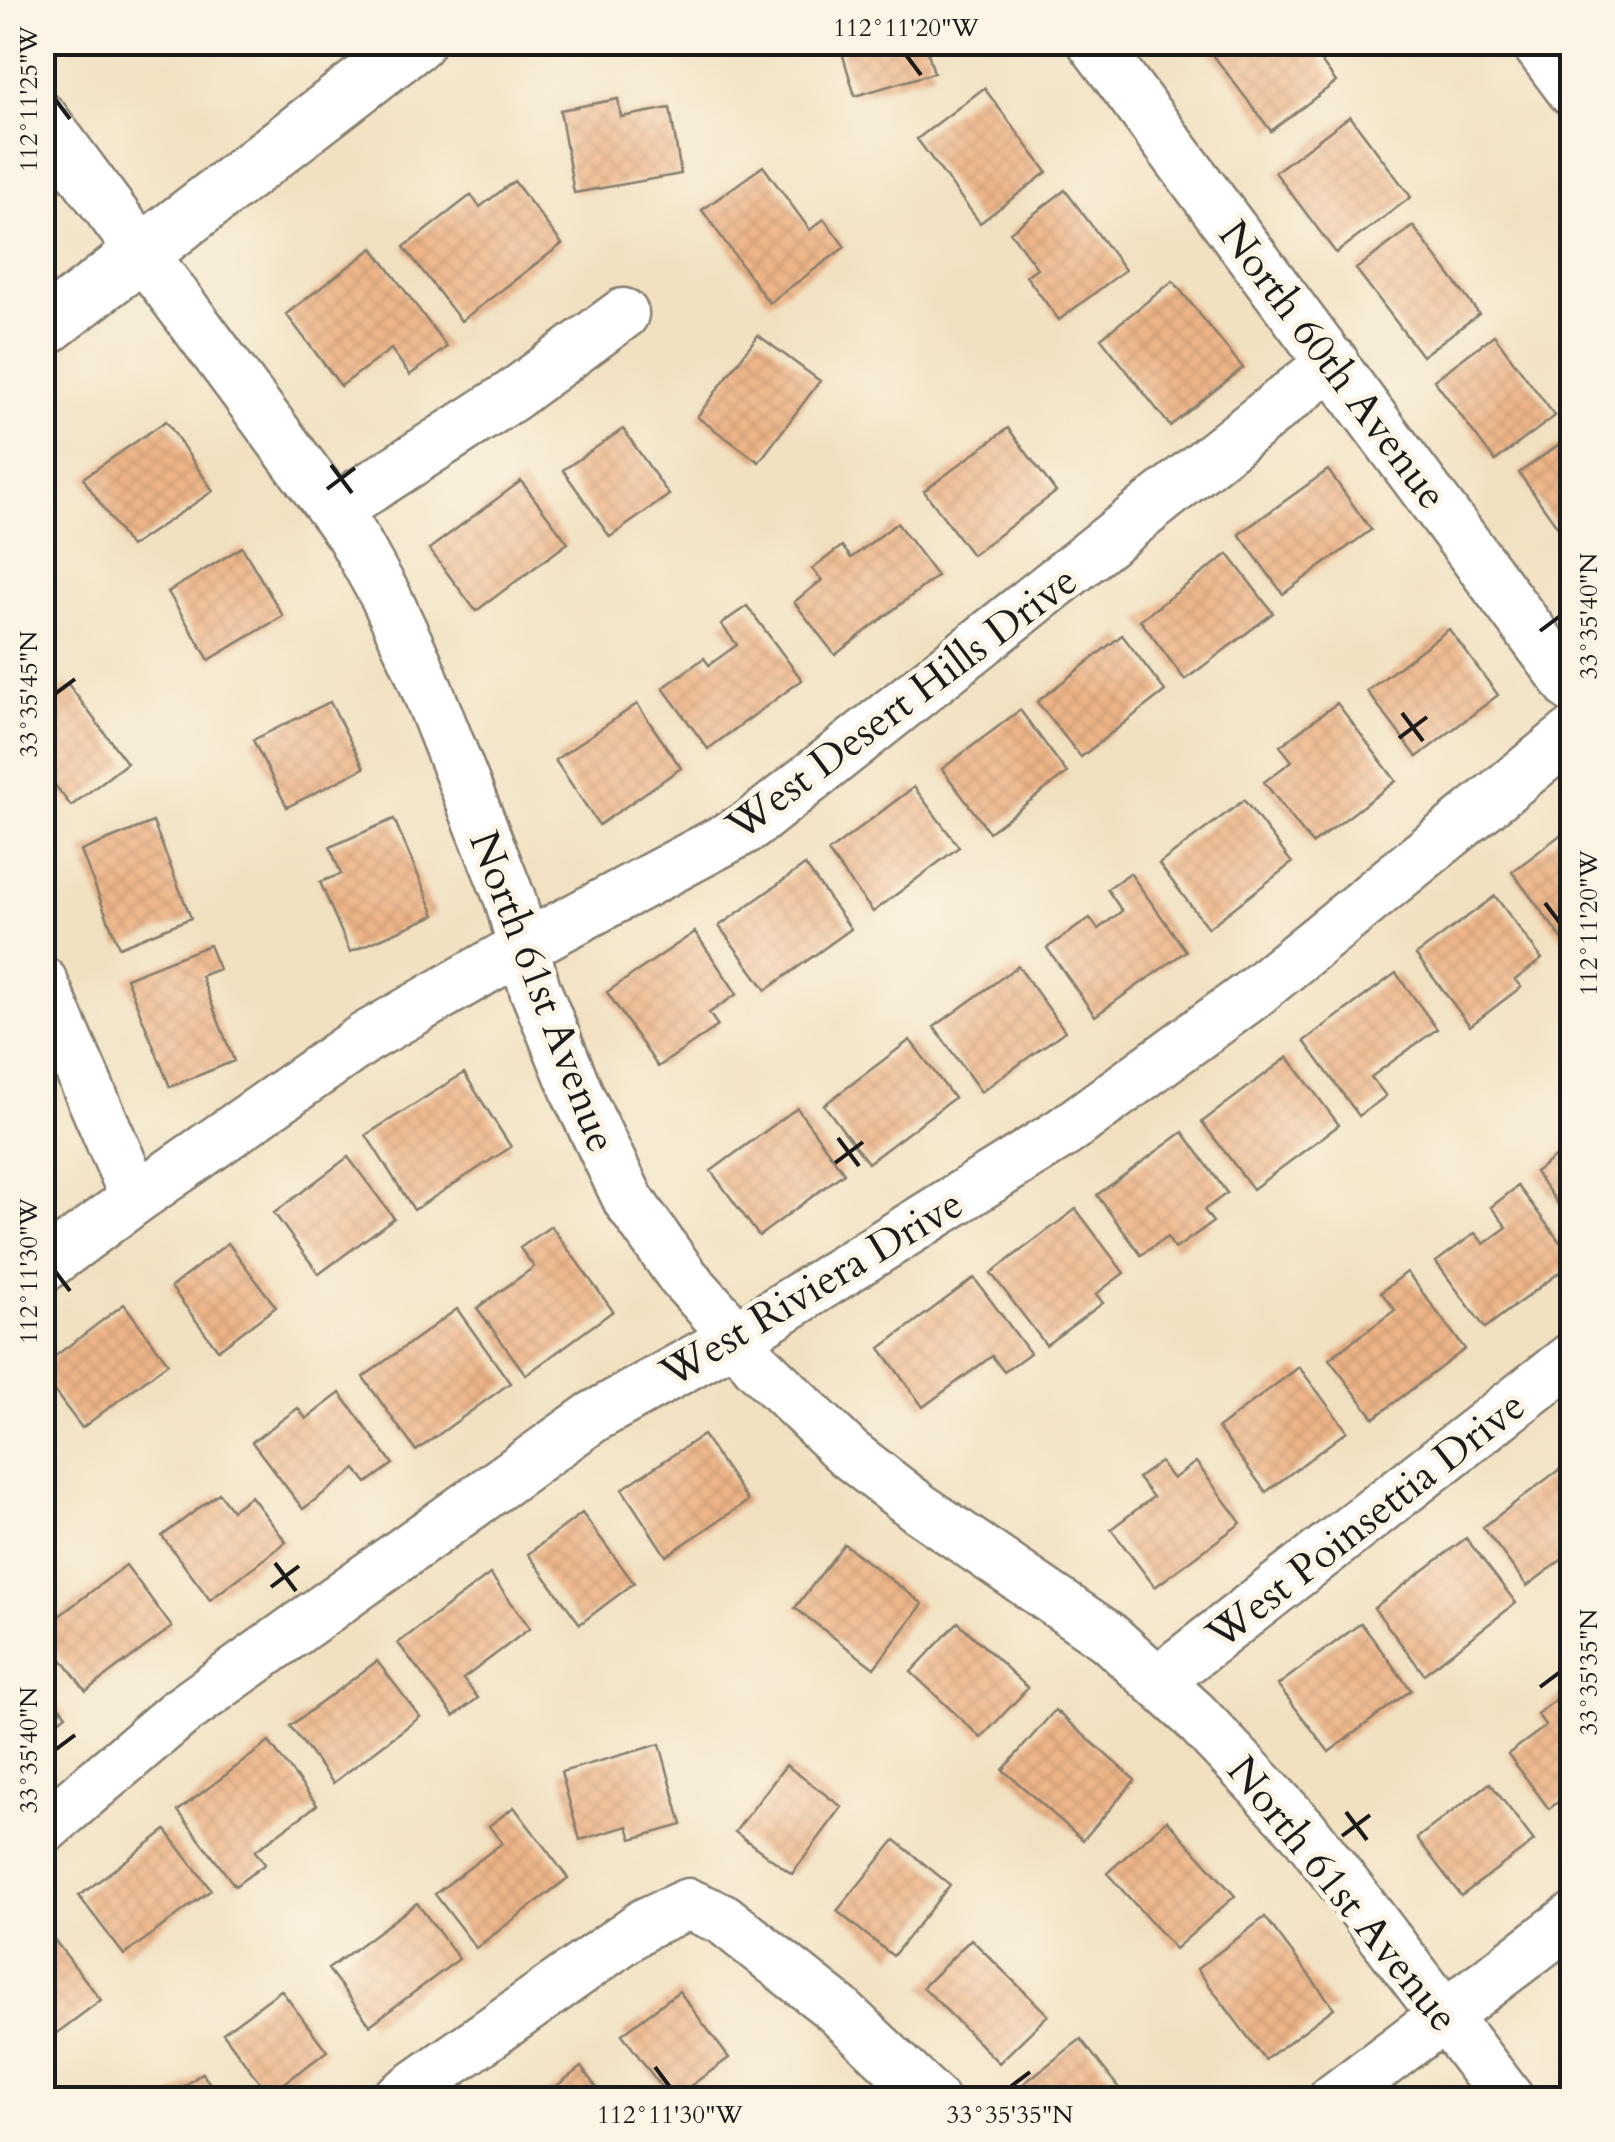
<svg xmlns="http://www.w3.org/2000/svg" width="1615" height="2142" font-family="Cardo,serif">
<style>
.building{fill:url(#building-cross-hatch)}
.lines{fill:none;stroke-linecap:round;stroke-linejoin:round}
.minor-casing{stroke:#867e6e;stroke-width:55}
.major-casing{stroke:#867e6e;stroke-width:60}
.minor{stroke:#fff;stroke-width:50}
.major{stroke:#fff;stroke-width:55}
.ticks{fill:none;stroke:#1c1c1c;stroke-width:4}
.labels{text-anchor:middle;stroke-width:10;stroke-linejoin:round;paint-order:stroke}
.street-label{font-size:42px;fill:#1c1c1c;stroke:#fcf5e5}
.neatline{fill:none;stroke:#1c1c1c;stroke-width:4}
.ticks-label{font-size:25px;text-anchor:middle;fill:#1c1c1c}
</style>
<defs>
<pattern id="building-cross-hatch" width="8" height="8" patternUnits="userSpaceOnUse" patternTransform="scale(2.5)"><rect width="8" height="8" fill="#eeb588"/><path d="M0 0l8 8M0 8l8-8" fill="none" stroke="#cc9b75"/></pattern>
</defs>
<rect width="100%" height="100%" fill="#fcf5e5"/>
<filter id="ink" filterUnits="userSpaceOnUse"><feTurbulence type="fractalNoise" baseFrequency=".01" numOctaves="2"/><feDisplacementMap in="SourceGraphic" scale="20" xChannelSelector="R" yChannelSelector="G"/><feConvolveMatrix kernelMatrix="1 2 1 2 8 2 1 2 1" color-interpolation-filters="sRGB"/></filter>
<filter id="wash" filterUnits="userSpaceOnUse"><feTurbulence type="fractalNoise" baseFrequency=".0048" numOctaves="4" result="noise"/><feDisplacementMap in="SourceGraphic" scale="40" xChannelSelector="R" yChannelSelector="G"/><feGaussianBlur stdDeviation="2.25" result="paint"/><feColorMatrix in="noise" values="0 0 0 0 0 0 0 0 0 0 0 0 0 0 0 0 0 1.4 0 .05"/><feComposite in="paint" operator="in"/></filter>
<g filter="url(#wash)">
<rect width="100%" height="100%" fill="#f1e1c1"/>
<g id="blocks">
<path class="building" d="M 839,42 L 925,42 L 934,73 L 855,96 Z
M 1221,42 L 1307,42 L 1336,82 L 1271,131 L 1210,51 Z
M 984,88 L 1047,172 L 980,223 L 917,139 Z
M 618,99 L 621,117 L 670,108 L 681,174 L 574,193 L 560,110 Z
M 1350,116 L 1411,197 L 1336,253 L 1275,172 Z
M 763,166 L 810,230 L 824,219 L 845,247 L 769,303 L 702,210 Z
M 514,181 L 562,244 L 461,321 L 404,247 L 471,195 L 480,207 Z
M 1065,190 L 1125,270 L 1059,320 L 1026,276 L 1037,268 L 1010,232 Z
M 1413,226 L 1479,314 L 1422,356 L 1356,269 Z
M 373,248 L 447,347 L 410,375 L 391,349 L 341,386 L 286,314 Z
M 1173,281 L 1243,368 L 1170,426 L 1101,338 Z
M 758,335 L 820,381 L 759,462 L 697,417 Z
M 1494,335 L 1555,416 L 1495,461 L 1434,380 Z
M 166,421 L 213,491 L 130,547 L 83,478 Z
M 1008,428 L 1056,492 L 972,555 L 924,491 Z
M 623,429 L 669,495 L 610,537 L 563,470 Z
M 1572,435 L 1572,547 L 1519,473 Z
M 1328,470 L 1371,530 L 1283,594 L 1239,534 Z
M 521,481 L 568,543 L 476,611 L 429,549 Z
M 897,523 L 937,576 L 835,655 L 794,602 L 822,580 L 812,569 L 842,546 L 851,558 Z
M 242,547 L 283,616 L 209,660 L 168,592 Z
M 1228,554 L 1273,613 L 1185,680 L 1140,620 Z
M 747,606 L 802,680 L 708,749 L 663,688 L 704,658 L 709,665 L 737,645 L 721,624 Z
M 1449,629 L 1498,695 L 1417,757 L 1367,691 Z
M 1122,635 L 1165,691 L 1081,757 L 1037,702 Z
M 68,684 L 127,763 L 71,806 L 42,768 L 42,703 Z
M 330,702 L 364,768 L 287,807 L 253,740 Z
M 1337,703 L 1396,781 L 1312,844 L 1264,782 L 1292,761 L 1280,746 Z
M 637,704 L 681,768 L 599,825 L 555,760 Z
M 1020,710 L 1067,773 L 989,832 L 942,769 Z
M 914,787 L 959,847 L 873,912 L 828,852 Z
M 1244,800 L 1292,863 L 1208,928 L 1159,864 Z
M 394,819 L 435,915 L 350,952 L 320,882 L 341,874 L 330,847 Z
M 153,822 L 191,918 L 119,947 L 81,851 Z
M 1572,826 L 1572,933 L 1563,940 L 1512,872 Z
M 805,865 L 851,929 L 766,990 L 719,926 Z
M 1130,873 L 1186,951 L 1095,1016 L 1047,948 L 1090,918 L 1098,929 L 1122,911 L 1107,889 Z
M 1495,896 L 1542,959 L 1515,980 L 1521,987 L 1470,1026 L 1416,955 Z
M 695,932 L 737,994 L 709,1013 L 718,1026 L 658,1067 L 607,992 Z
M 209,945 L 219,969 L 201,976 L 234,1061 L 170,1087 L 126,978 Z
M 1018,966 L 1065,1031 L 981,1092 L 934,1027 Z
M 1396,973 L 1437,1029 L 1371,1077 L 1386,1096 L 1359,1116 L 1304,1041 Z
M 910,1040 L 954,1098 L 868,1163 L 824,1105 Z
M 1288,1057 L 1339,1125 L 1253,1189 L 1202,1122 Z
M 464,1073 L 511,1147 L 414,1210 L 366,1135 Z
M 797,1108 L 844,1173 L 759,1236 L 711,1171 Z
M 1183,1132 L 1227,1193 L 1204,1210 L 1213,1222 L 1175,1249 L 1167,1237 L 1141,1255 L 1097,1195 Z
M 1572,1144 L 1572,1223 L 1535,1172 Z
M 348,1157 L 394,1218 L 319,1274 L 274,1213 Z
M 1518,1186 L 1572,1258 L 1572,1263 L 1485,1328 L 1436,1262 L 1475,1233 L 1484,1244 L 1507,1227 L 1491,1207 Z
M 1076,1209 L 1124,1273 L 1096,1294 L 1103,1303 L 1046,1345 L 991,1273 Z
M 551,1226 L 613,1311 L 526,1375 L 477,1308 L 534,1267 L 520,1248 Z
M 228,1243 L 276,1307 L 218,1350 L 171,1287 Z
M 1407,1272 L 1465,1349 L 1374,1418 L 1329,1359 L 1395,1310 L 1381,1292 Z
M 974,1278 L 1030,1353 L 1004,1372 L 992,1356 L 923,1407 L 880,1348 Z
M 124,1304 L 168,1363 L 82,1428 L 42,1375 L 42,1366 Z
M 457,1309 L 510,1383 L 416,1451 L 363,1377 Z
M 1299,1367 L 1347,1431 L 1266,1492 L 1218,1428 Z
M 340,1393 L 393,1464 L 367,1483 L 356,1469 L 303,1509 L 252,1442 L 298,1408 L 306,1419 Z
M 703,1435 L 748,1501 L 666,1556 L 622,1489 Z
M 1160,1462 L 1173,1479 L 1196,1462 L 1241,1523 L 1155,1587 L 1111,1529 L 1153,1497 L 1138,1478 Z
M 1569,1462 L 1572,1467 L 1572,1552 L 1527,1586 L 1483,1527 Z
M 219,1493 L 232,1510 L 251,1496 L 286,1542 L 210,1600 L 162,1536 Z
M 582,1513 L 634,1583 L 580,1624 L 528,1554 Z
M 1466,1538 L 1516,1603 L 1424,1674 L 1374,1608 Z
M 844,1544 L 923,1604 L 874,1668 L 795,1608 Z
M 126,1565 L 172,1627 L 86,1691 L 42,1633 L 42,1629 Z
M 490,1574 L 530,1628 L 463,1679 L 478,1698 L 454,1716 L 398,1643 Z
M 958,1622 L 1028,1688 L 981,1738 L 911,1672 Z
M 1361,1623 L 1411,1690 L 1329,1752 L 1278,1685 Z
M 377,1661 L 420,1717 L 333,1783 L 290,1726 Z
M 42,1685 L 66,1715 L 42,1733 Z
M 1572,1687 L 1572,1791 L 1549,1809 L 1508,1754 L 1546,1726 L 1537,1714 Z
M 1055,1710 L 1135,1780 L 1083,1840 L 1003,1770 Z
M 269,1742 L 317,1805 L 255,1851 L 265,1864 L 235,1886 L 178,1811 Z
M 660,1744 L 682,1825 L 632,1839 L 628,1826 L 580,1840 L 561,1772 Z
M 786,1765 L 842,1807 L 792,1874 L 735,1832 Z
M 1490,1783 L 1534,1841 L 1461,1896 L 1417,1838 Z
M 514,1807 L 568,1878 L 476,1948 L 435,1894 L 502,1843 L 489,1826 Z
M 1167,1820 L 1235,1896 L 1175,1949 L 1107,1873 Z
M 166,1830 L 211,1890 L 124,1955 L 79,1896 Z
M 895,1840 L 950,1885 L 893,1956 L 837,1911 Z
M 417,1903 L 459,1959 L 370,2025 L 328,1969 Z
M 1265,1917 L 1334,2008 L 1265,2060 L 1197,1969 Z
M 45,1928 L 101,2000 L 42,2044 L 42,1930 Z
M 971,1939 L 1048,2015 L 999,2063 L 923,1987 Z
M 281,1990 L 327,2051 L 269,2095 L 223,2033 Z
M 679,1991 L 729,2058 L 671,2100 L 622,2034 Z
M 1081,2039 L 1128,2100 L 1035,2100 L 1023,2084 Z
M 581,2067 L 606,2100 L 539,2100 Z
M 202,2073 L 222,2100 L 166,2100 Z"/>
</g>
</g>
<g filter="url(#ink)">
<use href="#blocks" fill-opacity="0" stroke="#867e6e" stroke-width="2.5"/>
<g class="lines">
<g class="minor-casing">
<path id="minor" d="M 1093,42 L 1572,687
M 1536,42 L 1572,90
M 42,118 L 351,534 L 386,597 L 417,664 L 510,899 L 535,989 L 579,1097 L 629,1201 L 683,1277 L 737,1337 L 757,1365 L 848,1453 L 919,1508 L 1108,1637 L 1193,1714 L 1303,1830 L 1509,2100
M 335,510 L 512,396 L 623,314
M 42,982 L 136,1198
M 42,1268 L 136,1198 L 365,1038 L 523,947 L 750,826 L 1333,362
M 1158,1681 L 1572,1358
M 42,1830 L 178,1714 L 593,1417 L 737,1337 L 1064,1132 L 1250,996 L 1572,734
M 396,2100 L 646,1923 L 688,1904 L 723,1919 L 837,2009 L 933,2100
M 1333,2100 L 1572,1919"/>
</g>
<g class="major-casing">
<path id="major" d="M 42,330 L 416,42"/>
</g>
<use href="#minor" class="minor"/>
<use href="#major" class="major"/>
</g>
</g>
<path class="ticks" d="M 906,55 L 921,75M 55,99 L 70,119M 331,465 L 352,493M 327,489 L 355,468M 1540,631 L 1560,616M 55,694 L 75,679M 1402,713 L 1423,741M 1399,738 L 1427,717M 1545,903 L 1560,923M 838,1138 L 859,1166M 835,1163 L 863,1142M 55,1271 L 70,1291M 275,1563 L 296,1591M 271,1587 L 299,1566M 1540,1687 L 1560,1672M 55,1750 L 75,1735M 1346,1812 L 1367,1840M 1342,1836 L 1370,1815M 655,2067 L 670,2087M 1010,2087 L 1030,2072"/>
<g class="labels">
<g class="street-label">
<text transform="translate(1334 364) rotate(53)" y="15">North 60th Avenue</text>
<text transform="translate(901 702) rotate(-37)" y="15">West Desert Hills Drive</text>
<text transform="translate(544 991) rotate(69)" y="15">North 61st Avenue</text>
<text transform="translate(811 1287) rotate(-31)" y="15">West Riviera Drive</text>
<text transform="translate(1365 1519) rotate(-38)" y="15">West Poinsettia Drive</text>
<text transform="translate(1344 1893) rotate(51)" y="15">North 61st Avenue</text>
</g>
</g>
<rect width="1615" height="2142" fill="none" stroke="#fcf5e5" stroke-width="110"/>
<rect x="55" y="55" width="1505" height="2032" class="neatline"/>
<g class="ticks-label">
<text x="906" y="36">112°11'20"W</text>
<text transform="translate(28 99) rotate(-90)" y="9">112°11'25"W</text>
<text transform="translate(1588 616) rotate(-90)" y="9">33°35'40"N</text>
<text transform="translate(28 694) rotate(-90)" y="9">33°35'45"N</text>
<text transform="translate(1588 923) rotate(-90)" y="9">112°11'20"W</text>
<text transform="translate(28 1271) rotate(-90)" y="9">112°11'30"W</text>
<text transform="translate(1588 1672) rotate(-90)" y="9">33°35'35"N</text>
<text transform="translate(28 1750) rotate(-90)" y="9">33°35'40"N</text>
<text x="670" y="2123">112°11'30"W</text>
<text x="1010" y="2123">33°35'35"N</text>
</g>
</svg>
